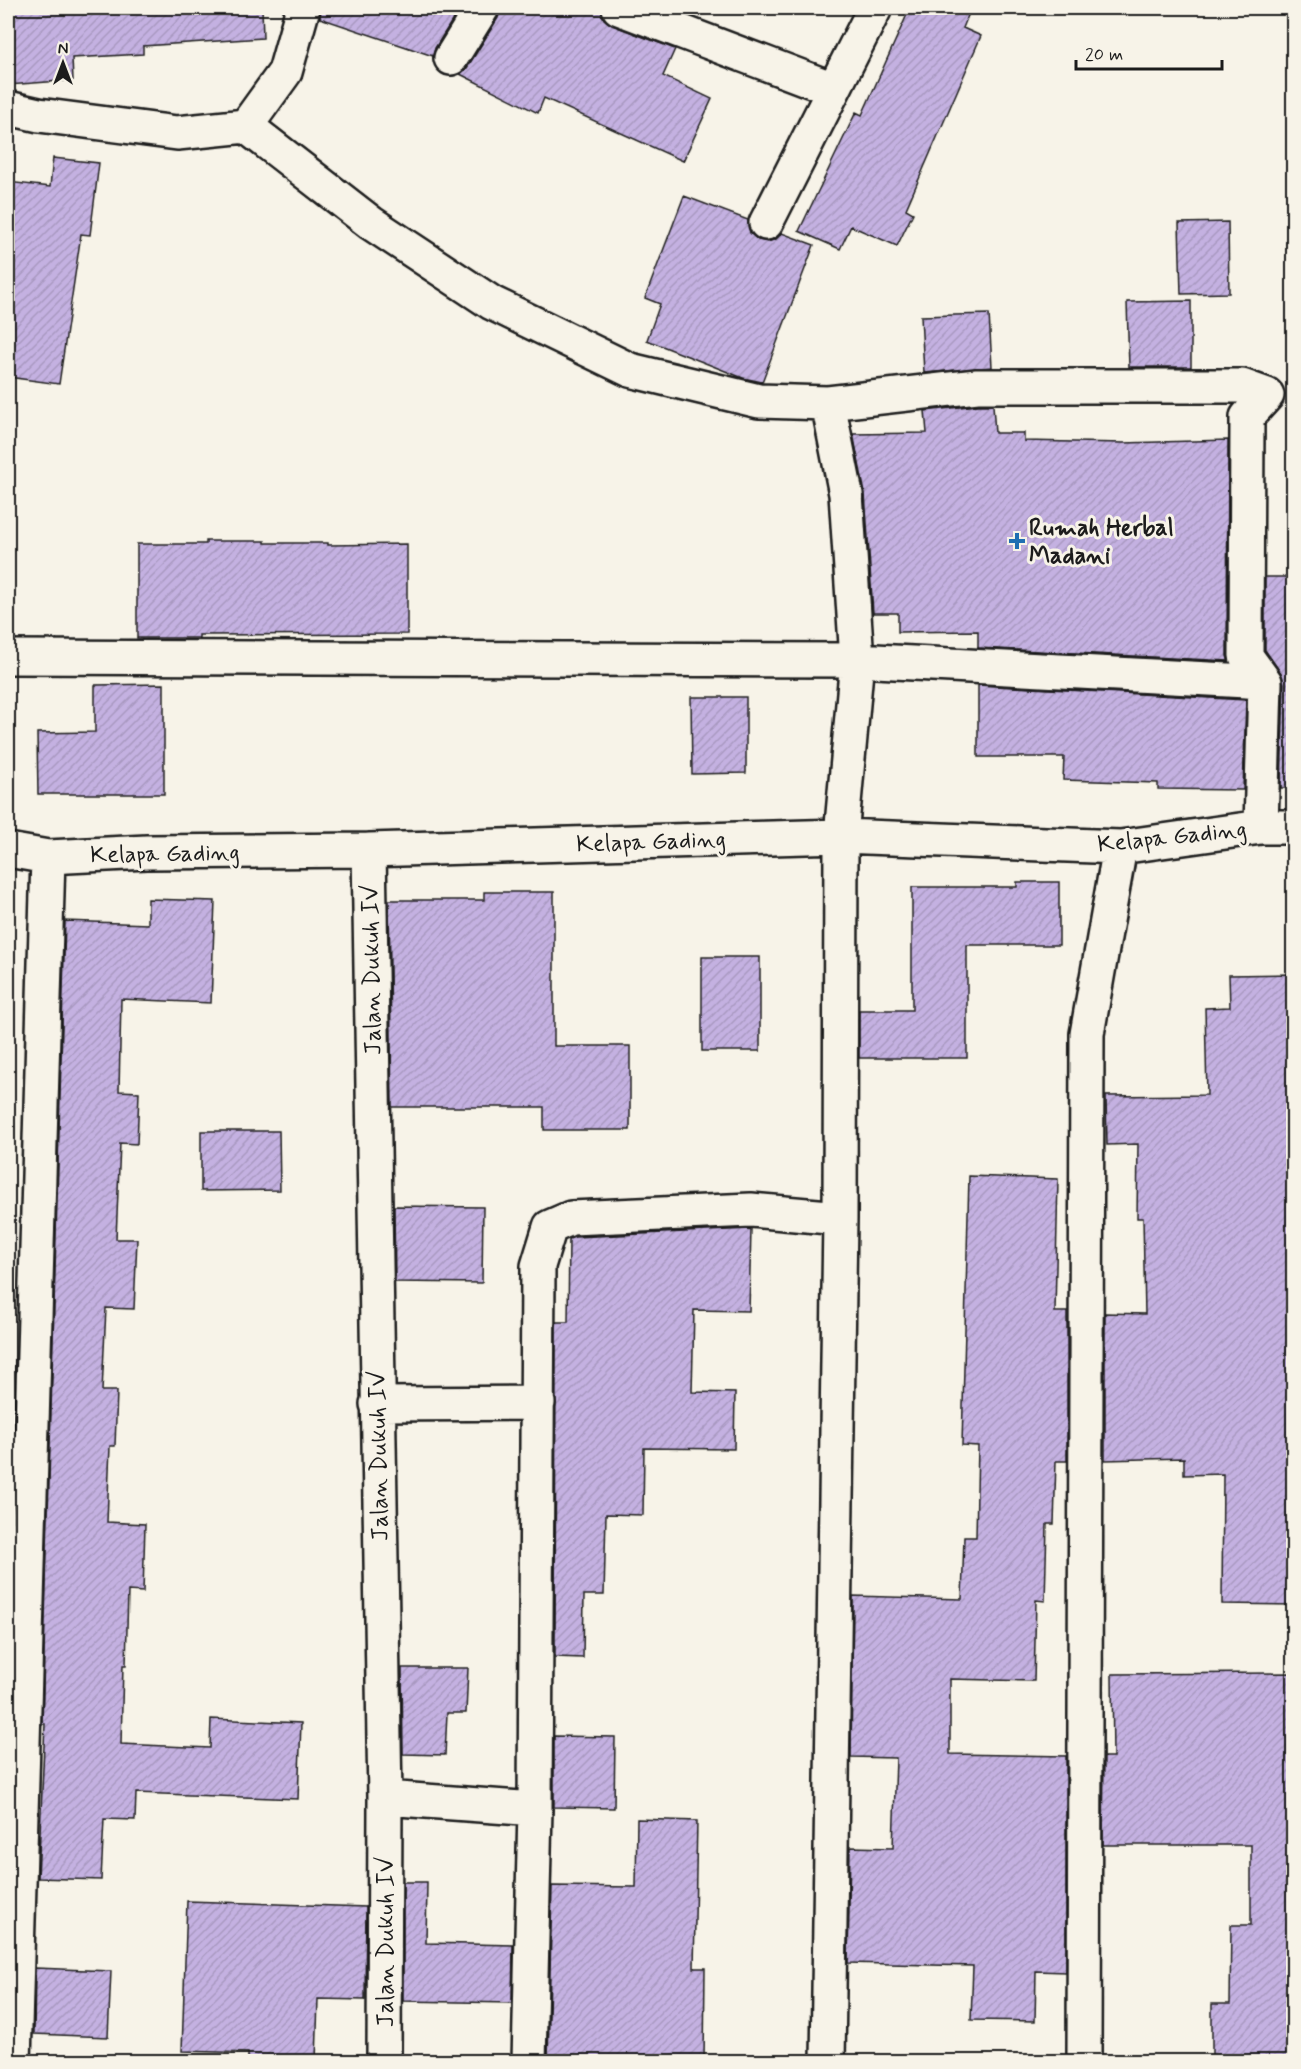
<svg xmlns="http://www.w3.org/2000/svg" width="1301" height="2069" font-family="Mynerve,sans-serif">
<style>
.building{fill:url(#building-hatch);stroke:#1c1c1c;stroke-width:1.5}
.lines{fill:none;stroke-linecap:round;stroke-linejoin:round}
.minor-casing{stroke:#1c1c1c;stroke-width:38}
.minor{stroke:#f7f3e8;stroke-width:33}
.poi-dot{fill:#1f6fb2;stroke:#f7f3e8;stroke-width:2}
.labels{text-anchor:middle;stroke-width:6;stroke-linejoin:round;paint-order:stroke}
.poi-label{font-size:24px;font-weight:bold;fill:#1c1c1c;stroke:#f7f3e8;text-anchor:start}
.street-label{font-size:24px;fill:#1c1c1c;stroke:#f7f3e8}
</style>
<defs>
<pattern id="building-hatch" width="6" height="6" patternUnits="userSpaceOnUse" patternTransform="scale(1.5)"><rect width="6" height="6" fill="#c4b1e1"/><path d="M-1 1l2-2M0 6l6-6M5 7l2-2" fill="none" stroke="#a898c0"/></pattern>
</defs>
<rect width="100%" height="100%" fill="#f7f3e8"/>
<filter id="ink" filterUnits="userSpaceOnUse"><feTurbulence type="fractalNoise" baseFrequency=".0167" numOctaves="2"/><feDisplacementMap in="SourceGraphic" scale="12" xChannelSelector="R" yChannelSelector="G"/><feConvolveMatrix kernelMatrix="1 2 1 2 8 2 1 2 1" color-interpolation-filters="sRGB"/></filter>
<g filter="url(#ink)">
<path class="building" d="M 8,8 L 262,8 L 263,38 L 143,46 L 143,54 L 72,58 L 73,80 L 8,85 Z
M 321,8 L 460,8 L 435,48 L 433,56 L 320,18 Z
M 501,8 L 601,8 L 604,19 L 612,25 L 675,49 L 663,76 L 712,99 L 683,161 L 544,98 L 538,113 L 460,74 L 467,68 L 498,18 Z
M 910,8 L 971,8 L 963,28 L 981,36 L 906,209 L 913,213 L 897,246 L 851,226 L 840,249 L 799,231 L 856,112 L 862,115 Z
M 53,158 L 99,163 L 90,235 L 81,234 L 59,384 L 8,377 L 8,182 L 50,187 Z
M 684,196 L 748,220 L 750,233 L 758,240 L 768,242 L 776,239 L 782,233 L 814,245 L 762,382 L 743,378 L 647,340 L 660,304 L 645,298 Z
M 1228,222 L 1229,293 L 1181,294 L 1179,223 Z
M 1191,301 L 1191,367 L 1129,367 L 1127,302 Z
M 989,314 L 992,367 L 924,373 L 921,316 Z
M 978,405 L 993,405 L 995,433 L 1024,433 L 1024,441 L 1124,443 L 1228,440 L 1227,656 L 1229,661 L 978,648 L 978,631 L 898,632 L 898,613 L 873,613 L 865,493 L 853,434 L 927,433 L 925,411 Z
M 206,541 L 265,541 L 265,543 L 328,543 L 328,545 L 407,544 L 407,634 L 199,635 L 199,638 L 137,638 L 137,544 L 206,544 Z
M 1265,577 L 1293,577 L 1293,788 L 1281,788 L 1284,683 L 1281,673 L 1265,650 Z
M 164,684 L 164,794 L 38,794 L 37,733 L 95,732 L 95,685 Z
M 978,685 L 1246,700 L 1243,790 L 1158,789 L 1158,783 L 1063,780 L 1064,757 L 978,757 Z
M 691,697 L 746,697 L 746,773 L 692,774 Z
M 1017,882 L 1059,882 L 1059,945 L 967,945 L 967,1058 L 859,1058 L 859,1010 L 912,1010 L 912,887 L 1017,887 Z
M 484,892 L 554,892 L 554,1046 L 630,1046 L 630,1130 L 544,1130 L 544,1107 L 392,1107 L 389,900 L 484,900 Z
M 148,899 L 215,901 L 211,1003 L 121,999 L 119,1091 L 139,1092 L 137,1144 L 120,1143 L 116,1239 L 137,1239 L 134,1309 L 106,1308 L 102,1391 L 117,1391 L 115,1446 L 110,1446 L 107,1522 L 145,1524 L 143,1592 L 128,1591 L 126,1665 L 123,1665 L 121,1744 L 210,1748 L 211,1719 L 301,1723 L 298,1799 L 136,1793 L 135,1820 L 104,1819 L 101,1880 L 38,1878 L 45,1724 L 42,1724 L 65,921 L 148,924 Z
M 702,957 L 760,957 L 760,1051 L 702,1051 Z
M 1293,974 L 1293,1605 L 1222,1604 L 1223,1474 L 1184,1475 L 1184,1458 L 1105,1460 L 1105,1313 L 1145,1314 L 1143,1218 L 1137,1218 L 1138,1144 L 1107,1145 L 1106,1096 L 1207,1095 L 1205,1008 L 1230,1007 L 1229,975 Z
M 201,1131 L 279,1131 L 280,1190 L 201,1191 Z
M 969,1176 L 1058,1179 L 1055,1312 L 1067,1312 L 1067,1461 L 1056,1461 L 1054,1524 L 1047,1524 L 1045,1601 L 1036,1600 L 1034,1681 L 950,1679 L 950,1754 L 1066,1756 L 1066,1972 L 1036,1971 L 1035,2021 L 971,2020 L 973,1966 L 848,1963 L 850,1847 L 893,1848 L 896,1758 L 851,1757 L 853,1596 L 962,1599 L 964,1537 L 976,1537 L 978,1446 L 962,1445 Z
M 394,1206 L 483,1207 L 482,1283 L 395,1282 Z
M 751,1229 L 749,1311 L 694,1310 L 692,1392 L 735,1393 L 734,1449 L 644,1448 L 643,1515 L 606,1514 L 604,1595 L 584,1595 L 583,1658 L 555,1657 L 556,1322 L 568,1322 L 569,1239 L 575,1237 Z
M 402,1668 L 468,1668 L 466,1713 L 447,1713 L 445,1755 L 403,1754 Z
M 1293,1673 L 1293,2059 L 1212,2060 L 1212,2004 L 1230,2004 L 1231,1925 L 1251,1925 L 1251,1845 L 1103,1845 L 1104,1757 L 1113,1757 L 1112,1674 Z
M 554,1736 L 615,1737 L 614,1808 L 554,1807 Z
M 637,1819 L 697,1821 L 694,1968 L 705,1968 L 704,2061 L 548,2061 L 552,1886 L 636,1887 Z
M 403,1882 L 427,1882 L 426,1943 L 513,1945 L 512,2003 L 403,2001 Z
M 187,1901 L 366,1907 L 365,2000 L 318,1999 L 316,2061 L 248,2061 L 248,2053 L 182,2051 Z
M 35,1968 L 111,1971 L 108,2037 L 34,2034 Z"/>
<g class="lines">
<g class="minor-casing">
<path id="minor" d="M 619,8 L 833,89
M 451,58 L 482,8
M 8,108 L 39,115 L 177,133 L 246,126 L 285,72 L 303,8
M 246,126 L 371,223 L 492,303 L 630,370 L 759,401 L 828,403 L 977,386 L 1242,386 L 1267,395 L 1247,417 L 1246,656 L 1265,682 L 1261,827
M 766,223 L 875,8
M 8,657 L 857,660 L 1265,682
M 8,850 L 48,857 L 147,852 L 369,850 L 841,836 L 1120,847 L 1261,827 L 1294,827
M 369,850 L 385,1798 L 384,2062
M 377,1404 L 538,1403
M 385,1798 L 535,1809
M 14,2062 L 48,857
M 529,2062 L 535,1809 L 538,1266 L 550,1227 L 571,1218 L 751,1210 L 840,1218
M 828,2062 L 840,1218 L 841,836 L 857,660 L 846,494 L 828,403
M 1084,2062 L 1087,1034 L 1120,847"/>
</g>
<use href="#minor" class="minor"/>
</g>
</g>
<path class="poi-dot" d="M1014 532h6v6h6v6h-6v6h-6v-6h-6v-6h6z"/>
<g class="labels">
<g class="poi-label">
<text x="1029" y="535">Rumah Herbal<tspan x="1029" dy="28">Madani</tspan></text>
</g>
<g class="street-label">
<text transform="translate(1172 836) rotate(-6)" y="8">Kelapa Gading</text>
<text transform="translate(651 841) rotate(-2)" y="8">Kelapa Gading</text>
<text transform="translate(165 853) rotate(-1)" y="8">Kelapa Gading</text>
<text transform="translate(371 970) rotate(-91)" y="8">Jalan Dukuh IV</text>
<text transform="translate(378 1456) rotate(-91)" y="8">Jalan Dukuh IV</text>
<text transform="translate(385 1942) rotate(-90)" y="8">Jalan Dukuh IV</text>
</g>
</g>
<rect width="1301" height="2069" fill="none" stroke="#f7f3e8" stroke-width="30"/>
<rect x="15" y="15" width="1271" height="2039" fill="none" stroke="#1c1c1c" stroke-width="2" filter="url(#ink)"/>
<g transform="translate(63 63)" stroke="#f7f3e8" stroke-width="4.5" paint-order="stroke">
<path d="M0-4.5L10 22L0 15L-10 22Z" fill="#1c1c1c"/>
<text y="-9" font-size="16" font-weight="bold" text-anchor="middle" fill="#1c1c1c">N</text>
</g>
<path d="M1076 60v9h146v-9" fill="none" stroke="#1c1c1c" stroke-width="3"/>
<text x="1085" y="60" font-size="18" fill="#1c1c1c" stroke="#f7f3e8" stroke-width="4.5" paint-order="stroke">20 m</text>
</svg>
